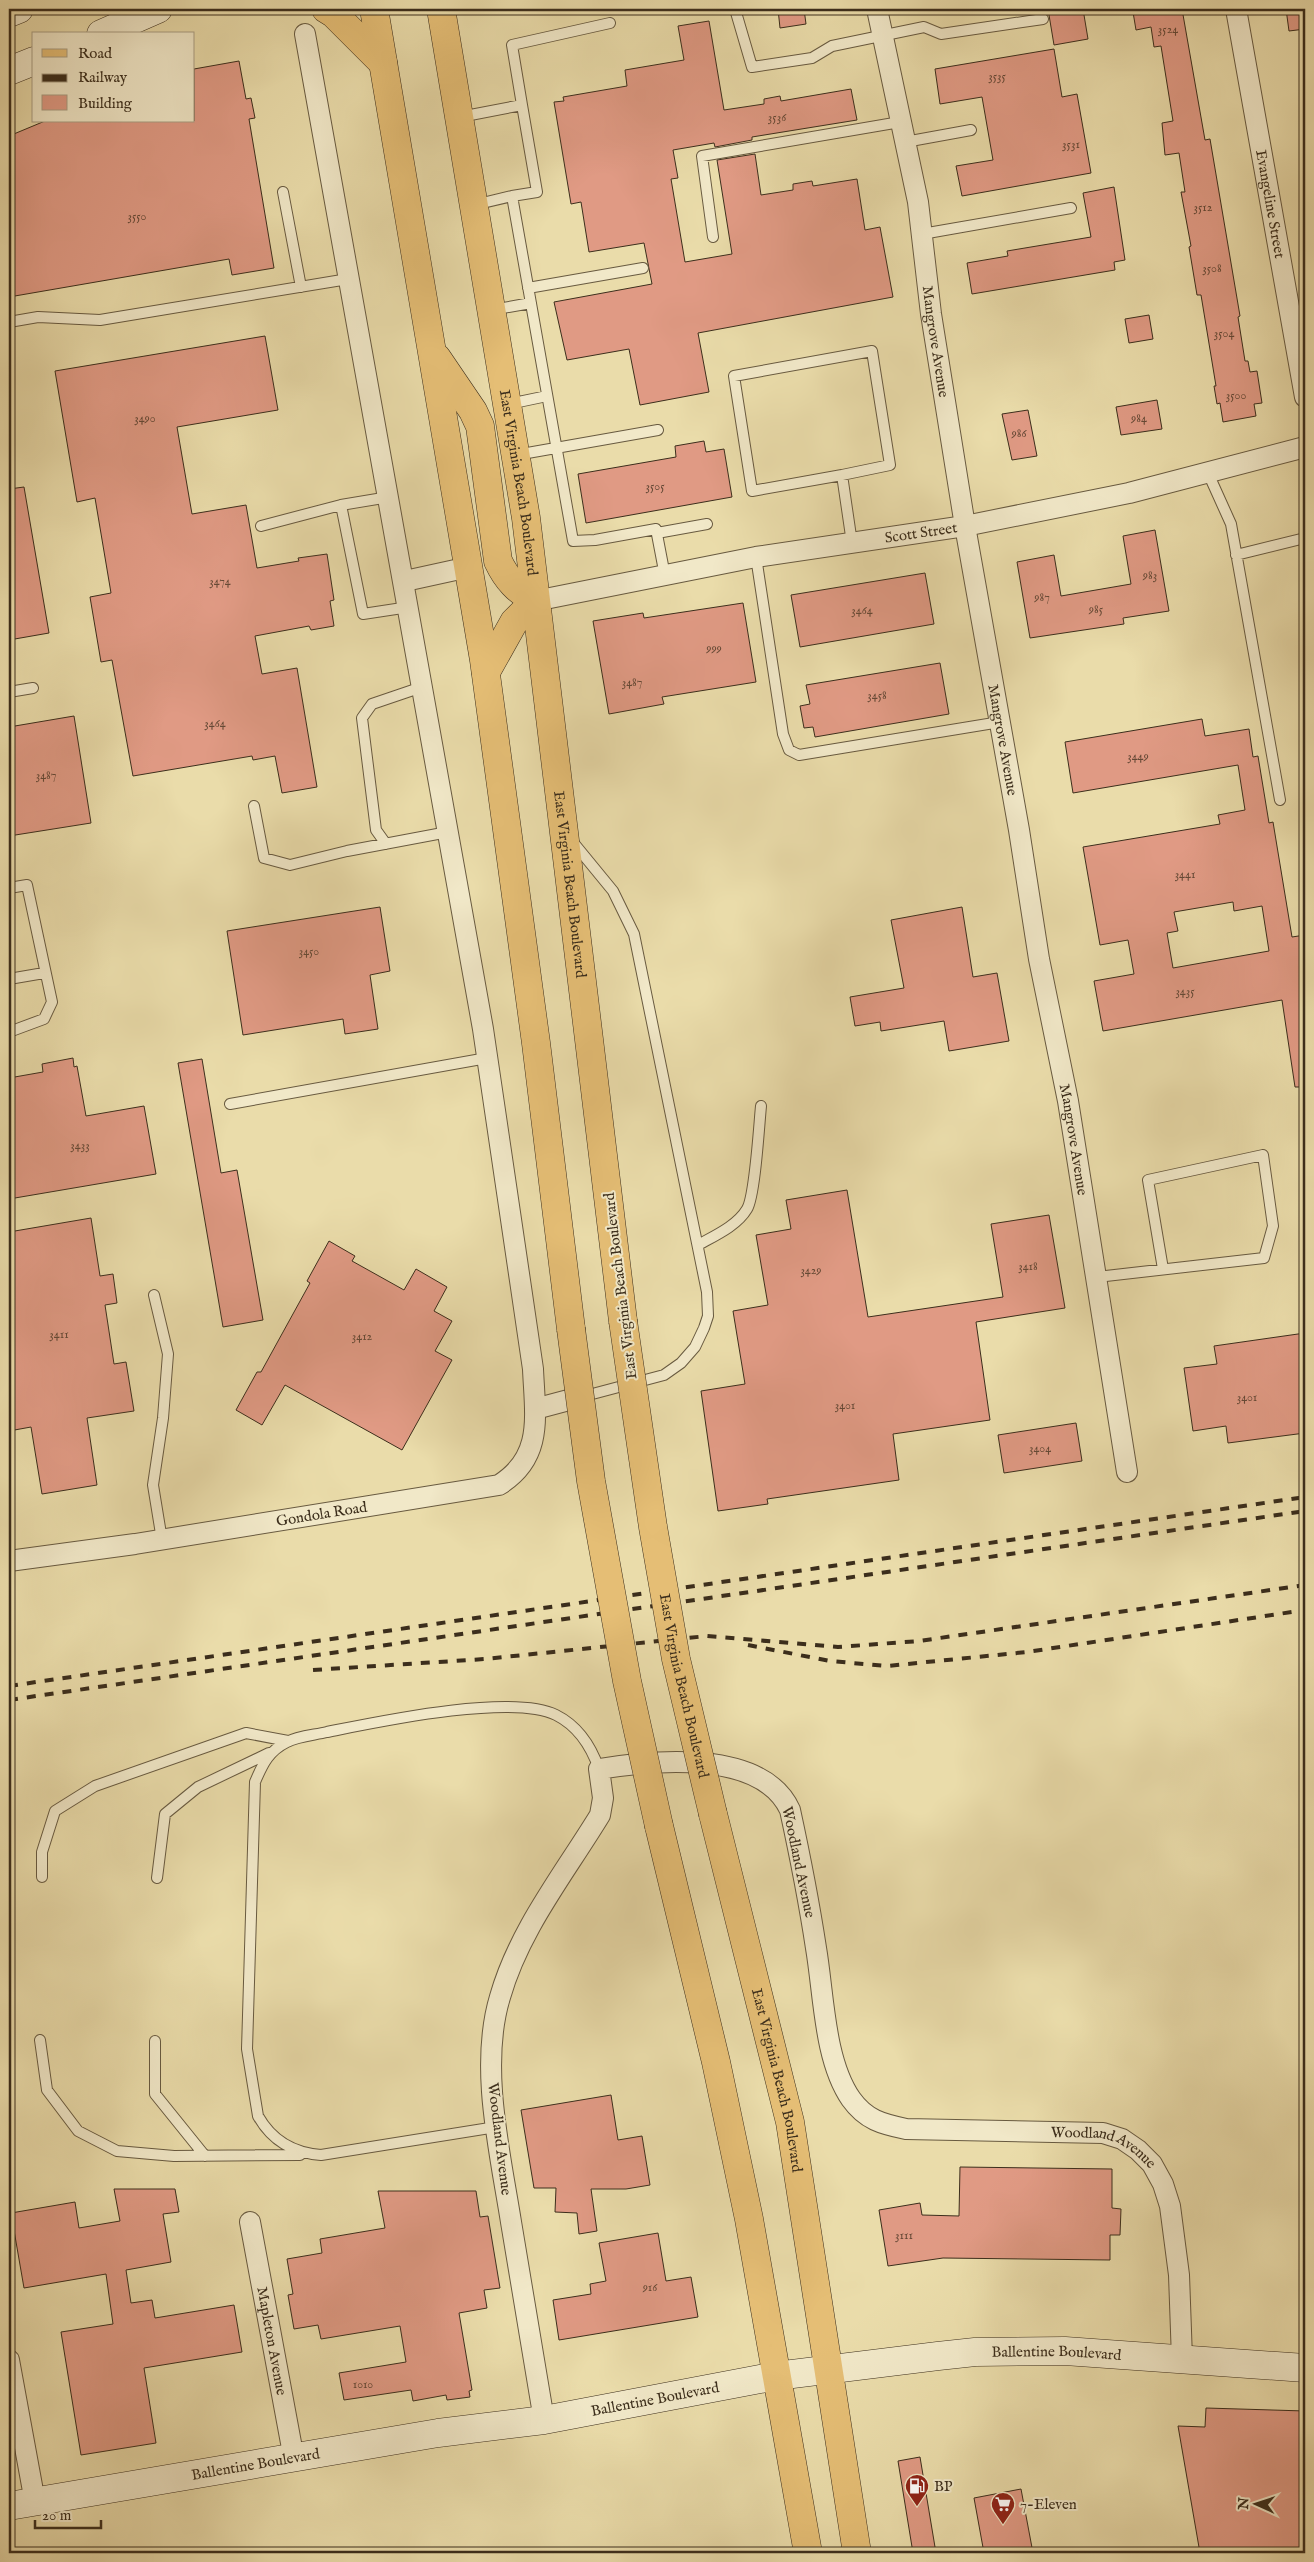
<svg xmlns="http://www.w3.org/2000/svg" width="1314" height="2562" font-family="'IM FELL English',serif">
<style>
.building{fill:#e09a84;stroke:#3c2e1c;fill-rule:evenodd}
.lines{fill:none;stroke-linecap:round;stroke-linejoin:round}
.lane-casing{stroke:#685a40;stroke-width:12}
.street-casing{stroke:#685a40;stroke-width:22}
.secondary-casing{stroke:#3c2e1c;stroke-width:29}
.primary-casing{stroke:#3c2e1c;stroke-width:29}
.lane{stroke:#f1e8c8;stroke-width:10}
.street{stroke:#f1e8c8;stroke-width:20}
.secondary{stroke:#f1e8c8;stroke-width:28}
.primary{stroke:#e5be75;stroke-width:28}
.rail{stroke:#3c2e1c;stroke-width:4;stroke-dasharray:9 9;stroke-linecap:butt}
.primary-bridge-casing{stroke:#3c2e1c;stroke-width:29;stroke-linecap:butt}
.primary-bridge{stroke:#e5be75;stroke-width:28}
.labels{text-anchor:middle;stroke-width:4;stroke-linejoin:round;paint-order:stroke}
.number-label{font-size:12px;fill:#654936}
.street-label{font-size:15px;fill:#3c2e1c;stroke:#f1e8c8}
.poi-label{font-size:15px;fill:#3c2e1c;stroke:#f1e8c8;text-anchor:start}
</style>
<rect width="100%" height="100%" fill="#eadcaa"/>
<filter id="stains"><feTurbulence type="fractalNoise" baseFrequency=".004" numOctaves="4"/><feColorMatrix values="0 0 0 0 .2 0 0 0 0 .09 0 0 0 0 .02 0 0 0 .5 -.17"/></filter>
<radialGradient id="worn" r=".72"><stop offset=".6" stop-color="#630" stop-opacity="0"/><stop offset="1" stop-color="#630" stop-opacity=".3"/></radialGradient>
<path class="building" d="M 778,9 L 804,9 L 806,24 L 780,28 Z
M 1048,9 L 1083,9 L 1088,39 L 1054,45 Z
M 1151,9 L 1182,9 L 1205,140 L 1210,139 L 1240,316 L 1238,317 L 1245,361 L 1248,361 L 1250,372 L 1257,371 L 1262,403 L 1254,404 L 1256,416 L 1223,422 L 1220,403 L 1217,404 L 1214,386 L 1216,386 L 1201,295 L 1197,295 L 1189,247 L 1191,246 L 1181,192 L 1185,192 L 1179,153 L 1165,155 L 1162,123 L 1173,121 L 1161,46 L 1154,47 L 1151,27 L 1136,30 L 1133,12 Z
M 1286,9 L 1305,9 L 1305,29 L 1289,31 Z
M 709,21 L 724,110 L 764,104 L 764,99 L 780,96 L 781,101 L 851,89 L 857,120 L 752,137 L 752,140 L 715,147 L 714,143 L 673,150 L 678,178 L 671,179 L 685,262 L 732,254 L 717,160 L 755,154 L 761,195 L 793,190 L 793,184 L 812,181 L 813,186 L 857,179 L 865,230 L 880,227 L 893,297 L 698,333 L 709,392 L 640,405 L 629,349 L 567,360 L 554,302 L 652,284 L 644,243 L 589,252 L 581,202 L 571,204 L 554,102 L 564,101 L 563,97 L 627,86 L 625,70 L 684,60 L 678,26 Z
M 1054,49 L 1062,97 L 1077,94 L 1091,173 L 962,196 L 956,166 L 993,160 L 982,97 L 940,104 L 935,69 Z
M 239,61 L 246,99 L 251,98 L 255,118 L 249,119 L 274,268 L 232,275 L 229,259 L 9,297 L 9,136 L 45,121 L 194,121 L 194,69 Z
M 1114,187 L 1125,260 L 1114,262 L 1115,270 L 972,294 L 967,263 L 1008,256 L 1007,251 L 1091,237 L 1083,193 Z
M 1149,315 L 1153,339 L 1129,343 L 1125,319 Z
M 265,336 L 278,410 L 177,427 L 192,514 L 246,505 L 257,568 L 299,561 L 298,558 L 327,554 L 334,600 L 330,601 L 334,626 L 311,630 L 309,626 L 255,636 L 262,674 L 297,668 L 317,787 L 282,793 L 275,756 L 253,760 L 252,756 L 133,776 L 112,660 L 101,662 L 90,597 L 111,593 L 95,498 L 77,502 L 55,371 Z
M 1157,400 L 1162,429 L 1121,435 L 1116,407 Z
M 1028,410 L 1037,456 L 1012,460 L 1002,414 Z
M 704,441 L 706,452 L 724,449 L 732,497 L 586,523 L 578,474 L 676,457 L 675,446 Z
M 24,487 L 49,633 L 9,640 L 9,489 Z
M 1155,530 L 1169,611 L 1123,618 L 1124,624 L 1030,638 L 1017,562 L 1054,555 L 1061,596 L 1131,584 L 1123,536 Z
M 925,573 L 934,624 L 800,647 L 791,595 Z
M 743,603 L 756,682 L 662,697 L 664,704 L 609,714 L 593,621 L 643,613 L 644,618 Z
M 940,663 L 949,714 L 815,737 L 813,727 L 804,728 L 800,706 L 810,704 L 806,685 Z
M 74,716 L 91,823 L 9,836 L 9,727 Z
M 1202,719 L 1205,736 L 1249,729 L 1253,757 L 1258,756 L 1269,823 L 1273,822 L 1292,937 L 1305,935 L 1305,1087 L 1295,1087 L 1282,1000 L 1103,1031 L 1094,981 L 1134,974 L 1128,940 L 1100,945 L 1083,847 L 1220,824 L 1218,815 L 1245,810 L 1238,765 L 1073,793 L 1065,742 ZM 1233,902 L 1234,911 L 1262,906 L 1269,951 L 1173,968 L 1167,933 L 1178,931 L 1174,912 Z
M 380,907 L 390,971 L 370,975 L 378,1029 L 345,1034 L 343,1019 L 243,1035 L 227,931 Z
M 962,907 L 973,977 L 997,973 L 1009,1041 L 949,1051 L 944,1021 L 881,1031 L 880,1022 L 855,1026 L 850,997 L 904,988 L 891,920 Z
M 73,1058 L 74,1067 L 77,1066 L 86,1116 L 144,1106 L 156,1174 L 9,1199 L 9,1078 L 43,1072 L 42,1064 Z
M 202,1059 L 221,1173 L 237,1170 L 263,1320 L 223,1327 L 178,1063 Z
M 847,1190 L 868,1317 L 1003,1297 L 991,1224 L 1049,1215 L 1065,1308 L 976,1322 L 990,1420 L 893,1434 L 899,1480 L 767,1499 L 768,1504 L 718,1511 L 701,1391 L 745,1384 L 733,1311 L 768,1305 L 756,1235 L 791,1229 L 786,1200 Z
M 91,1218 L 100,1276 L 113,1274 L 117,1303 L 105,1305 L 114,1364 L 126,1362 L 134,1411 L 87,1418 L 97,1485 L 42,1494 L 31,1427 L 9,1431 L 9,1232 Z
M 329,1241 L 355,1256 L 352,1261 L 404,1290 L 416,1269 L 447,1287 L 434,1311 L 452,1321 L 435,1351 L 452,1360 L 402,1450 L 285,1385 L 262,1425 L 236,1410 L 257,1372 L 261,1372 L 310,1283 L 307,1281 Z
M 1305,1333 L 1305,1433 L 1228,1443 L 1226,1426 L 1193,1431 L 1184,1368 L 1217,1364 L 1214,1346 Z
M 1076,1423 L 1082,1461 L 1004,1473 L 998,1435 Z
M 611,2095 L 618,2140 L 642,2136 L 650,2185 L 626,2189 L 591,2189 L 597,2231 L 579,2234 L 577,2213 L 555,2212 L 556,2188 L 534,2188 L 521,2110 Z
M 960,2167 L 1112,2169 L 1112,2208 L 1121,2209 L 1120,2235 L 1110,2235 L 1110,2260 L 943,2258 L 888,2266 L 879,2210 L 920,2203 L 922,2215 L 959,2216 Z
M 114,2189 L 175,2189 L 179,2212 L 163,2214 L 171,2262 L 126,2270 L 131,2303 L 152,2300 L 155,2318 L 234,2305 L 242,2352 L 144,2368 L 156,2443 L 81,2455 L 61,2332 L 113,2324 L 106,2274 L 24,2288 L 11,2213 L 75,2202 L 79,2228 L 120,2221 Z
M 378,2191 L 476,2191 L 480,2217 L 488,2216 L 500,2288 L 484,2290 L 487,2308 L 459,2313 L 472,2390 L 469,2391 L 470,2397 L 447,2400 L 446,2395 L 413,2401 L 411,2390 L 344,2400 L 339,2373 L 406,2362 L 400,2326 L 321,2339 L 318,2325 L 294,2329 L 288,2295 L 293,2294 L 287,2259 L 322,2253 L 320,2239 L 385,2228 Z
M 658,2233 L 666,2281 L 691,2277 L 698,2317 L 559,2340 L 553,2300 L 591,2294 L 590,2284 L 606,2281 L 599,2243 Z
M 1206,2408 L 1305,2411 L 1305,2553 L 1200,2553 L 1178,2426 L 1205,2427 Z
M 920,2457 L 936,2553 L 913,2553 L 898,2461 Z
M 1021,2489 L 1033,2553 L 984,2553 L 974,2498 Z"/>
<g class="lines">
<g class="lane-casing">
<path id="lane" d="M 735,9 L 752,67 L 812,58 L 832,46 L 924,27 L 941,34 L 1043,19
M 522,105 L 512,45 L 610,23
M 460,117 L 522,105 L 537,192 L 512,196
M 905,142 L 971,130
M 283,192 L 301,287
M 474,205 L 512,196 L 573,541 L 595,540 L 656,529 L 665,576
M 922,234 L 1071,208
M 713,237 L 702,156 L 900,122
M 528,288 L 643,268
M 492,310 L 531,303
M 9,322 L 38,317 L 100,320 L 348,279
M 509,404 L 547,396
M 516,455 L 658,430
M 1208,473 L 1231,524 L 1280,800
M 842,475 L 752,491 L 734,376 L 872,351 L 890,465 L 842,475 L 852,543
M 341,505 L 363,614 L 409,607
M 261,526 L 341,505 L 389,497
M 657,533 L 707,524
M 1236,555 L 1305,538
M 756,557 L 783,734 L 789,750 L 799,755 L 1000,722
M 9,692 L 33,688
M 254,806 L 264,858 L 290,865 L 347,851 L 448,832
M 572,841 L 613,891 L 634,934 L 707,1292 L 708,1316 L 704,1328 L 695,1347 L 681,1363 L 664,1375 L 581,1397
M 386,844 L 376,830 L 362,718 L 372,704 L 422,687
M 9,888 L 27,885 L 52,1002 L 44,1019 L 9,1032
M 9,979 L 44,973
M 230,1104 L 487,1058
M 698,1245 C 714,1236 737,1226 747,1209 C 755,1196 759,1126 761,1106
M 1097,1277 L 1264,1258 L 1273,1226 L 1263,1155 L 1148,1180 L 1163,1269
M 154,1295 L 168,1354 L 163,1418 L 153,1485 L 162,1540
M 42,1877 L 42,1852 L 55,1811 L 95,1786 L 246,1733 L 288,1741
M 157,1878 L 165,1814 L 198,1787 L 269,1753
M 40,2040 L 47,2090 L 78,2131 L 117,2151 L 174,2156 L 300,2155
M 155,2041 L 155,2094 L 205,2156
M 496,2127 L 321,2155 C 293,2153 272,2141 258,2116 L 247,2049 L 255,1782 C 263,1763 269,1751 287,1742 C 298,1736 315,1735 327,1732 C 377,1722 512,1693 556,1715 C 578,1726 591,1746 599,1769"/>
</g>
<g class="street-casing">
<g id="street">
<path id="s1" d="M 877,9 L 918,202 L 931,314 L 965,526 L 1019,830 L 1039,959 L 1068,1101 L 1127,1472"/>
<path id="s2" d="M 1236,9 L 1305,397"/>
<path d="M 405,581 L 469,567"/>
<path id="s3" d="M 535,601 L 756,557 L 965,526 L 1129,493 L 1305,447"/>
<path d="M 535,1409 L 580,1397"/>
<path id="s4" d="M 9,1561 L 135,1544 L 499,1485 C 544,1457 535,1416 533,1369 L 483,1029 L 305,34"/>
<path id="s5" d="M 250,2222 L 294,2459"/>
<path d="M 9,2360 L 35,2502"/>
<path id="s6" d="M 544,2420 C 533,2354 522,2288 511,2222 C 500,2152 479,2066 500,1997 C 519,1930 564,1874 600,1815 L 603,1798 L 599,1769 C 653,1760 762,1749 790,1810 C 800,1856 809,1902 816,1948 C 824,1995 824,2060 851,2099 C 866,2120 882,2124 906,2129 L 1103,2133 L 1122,2139 L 1138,2150 L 1152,2164 L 1163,2184 L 1170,2206 L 1179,2275 L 1182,2359"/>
</g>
</g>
<g class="secondary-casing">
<g id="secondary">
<path d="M 9,13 L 19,9"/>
<path d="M 101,34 L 158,9"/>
<path d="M 9,71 L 34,61"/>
<path id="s7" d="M 9,2506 L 438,2433 L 544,2420 L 776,2376 L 938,2356 L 975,2352 L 1065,2351 L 1305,2368"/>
</g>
</g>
<g class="primary-casing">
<g id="primary">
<path d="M 326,9 L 334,14 L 383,63"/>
<path d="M 374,9 L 484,660 L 536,1043 L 571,1329"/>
<path id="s8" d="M 441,9 L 526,518 L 623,1321"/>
<path d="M 437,358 L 473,411 L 480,426 L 498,561 C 507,580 517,590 535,601"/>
<path d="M 486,672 L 514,622 L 535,601"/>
<path id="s9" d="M 713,1814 L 790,2122 L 857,2553"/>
<path d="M 659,1826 L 716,2062 L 749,2219 L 808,2553"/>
</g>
</g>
<use href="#lane" class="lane"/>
<use href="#street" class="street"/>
<use href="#secondary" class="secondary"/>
<use href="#primary" class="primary"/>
<path class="rail" d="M 748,1645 L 830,1661 L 887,1666 L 1027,1652 L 1305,1610
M 313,1670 L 485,1659 L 707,1636 L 838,1647 L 919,1641 L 1305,1585
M 9,1686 L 1305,1497
M 9,1700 L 1305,1511"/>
<g class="primary-bridge-casing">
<g id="primary-bridge">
<path id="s10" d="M 623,1321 L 653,1527 L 676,1659 L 713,1814"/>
<path d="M 571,1329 L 591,1481 L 627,1681 L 659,1826"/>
</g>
</g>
<use href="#primary-bridge" class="primary-bridge"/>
</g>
<defs>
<g id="fuel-pin" transform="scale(1.25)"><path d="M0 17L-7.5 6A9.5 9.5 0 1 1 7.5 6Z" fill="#8f2418" stroke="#f1e8c8"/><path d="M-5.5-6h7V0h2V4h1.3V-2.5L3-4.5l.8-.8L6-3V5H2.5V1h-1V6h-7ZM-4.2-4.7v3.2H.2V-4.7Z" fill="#fff"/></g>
<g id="supermarket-pin" transform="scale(1.25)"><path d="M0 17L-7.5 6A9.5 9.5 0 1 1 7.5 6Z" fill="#8f2418" stroke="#f1e8c8"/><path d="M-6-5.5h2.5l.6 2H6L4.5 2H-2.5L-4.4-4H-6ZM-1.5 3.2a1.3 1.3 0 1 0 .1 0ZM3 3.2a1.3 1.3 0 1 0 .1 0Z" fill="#fff"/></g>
</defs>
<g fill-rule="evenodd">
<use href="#fuel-pin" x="917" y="2486"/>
<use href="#supermarket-pin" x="1003" y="2504"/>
</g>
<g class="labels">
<g class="number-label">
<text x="1168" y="33">3524</text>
<text x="997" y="80">3535</text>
<text x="777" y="121">3536</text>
<text x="1071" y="148">3531</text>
<text x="1203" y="211">3512</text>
<text x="137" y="220">3550</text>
<text x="1212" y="272">3508</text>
<text x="1224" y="337">3504</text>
<text x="1236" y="399">3500</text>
<text x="145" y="422">3490</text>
<text x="1139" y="422">984</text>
<text x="1019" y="437">986</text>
<text x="655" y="490">3505</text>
<text x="1150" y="579">983</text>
<text x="220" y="585">3474</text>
<text x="1042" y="601">987</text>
<text x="1096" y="613">985</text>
<text x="862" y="614">3464</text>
<text x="714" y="652">999</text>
<text x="632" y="686">3487</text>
<text x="877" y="699">3458</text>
<text x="215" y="727">3464</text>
<text x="1138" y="760">3449</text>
<text x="46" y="779">3487</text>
<text x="1185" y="878">3441</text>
<text x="309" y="955">3450</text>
<text x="1185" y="995">3435</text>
<text x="80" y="1149">3433</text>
<text x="1028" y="1270">3418</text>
<text x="811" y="1274">3429</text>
<text x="59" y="1338">3411</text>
<text x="362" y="1340">3412</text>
<text x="1247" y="1401">3401</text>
<text x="845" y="1409">3401</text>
<text x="1040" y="1452">3404</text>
<text x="904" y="2239">3111</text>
<text x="650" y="2291">916</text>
<text x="363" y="2388">1010</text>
</g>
<g class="street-label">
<text dy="5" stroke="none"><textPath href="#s2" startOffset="198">Evangeline Street</textPath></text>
<text dy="5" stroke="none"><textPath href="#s1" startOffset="338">Mangrove Avenue</textPath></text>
<text dy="5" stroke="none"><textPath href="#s8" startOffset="480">East Virginia Beach Boulevard</textPath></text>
<text dy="5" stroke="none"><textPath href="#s3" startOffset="392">Scott Street</textPath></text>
<text dy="5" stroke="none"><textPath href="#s1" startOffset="742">Mangrove Avenue</textPath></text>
<text dy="5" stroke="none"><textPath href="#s8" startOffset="885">East Virginia Beach Boulevard</textPath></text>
<text dy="5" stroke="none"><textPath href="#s1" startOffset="1148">Mangrove Avenue</textPath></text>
<text transform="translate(620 1286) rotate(-97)" y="5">East Virginia Beach Boulevard</text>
<text dy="5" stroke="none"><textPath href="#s4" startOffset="316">Gondola Road</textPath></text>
<text dy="5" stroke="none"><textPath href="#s10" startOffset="370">East Virginia Beach Boulevard</textPath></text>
<text transform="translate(799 1862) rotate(78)" y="5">Woodland Avenue</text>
<text dy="5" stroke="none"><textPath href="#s9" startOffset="274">East Virginia Beach Boulevard</textPath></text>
<text transform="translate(500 2139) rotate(83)" y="5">Woodland Avenue</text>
<text dy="5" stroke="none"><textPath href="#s6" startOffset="1454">Woodland Avenue</textPath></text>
<text dy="5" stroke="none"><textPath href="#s5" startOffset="121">Mapleton Avenue</textPath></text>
<text dy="5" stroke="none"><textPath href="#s7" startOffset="1060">Ballentine Boulevard</textPath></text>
<text dy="5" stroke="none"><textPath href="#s7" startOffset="655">Ballentine Boulevard</textPath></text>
<text dy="5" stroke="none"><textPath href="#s7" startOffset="250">Ballentine Boulevard</textPath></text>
</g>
<g class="poi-label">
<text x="934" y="2491">BP</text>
<text x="1020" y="2509">7-Eleven</text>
</g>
</g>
<rect width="1314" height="2562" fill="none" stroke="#eadcaa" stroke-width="30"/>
<rect x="10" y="10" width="1294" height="2542" fill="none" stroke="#3c2e1c" stroke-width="2.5"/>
<rect x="15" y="15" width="1284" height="2532" fill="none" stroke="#3c2e1c"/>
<rect x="32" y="32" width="162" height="90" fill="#f1e8c8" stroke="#a99e83"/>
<rect x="42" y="49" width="25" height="8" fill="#e5be75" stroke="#a99e83"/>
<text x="78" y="58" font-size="15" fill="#3c2e1c">Road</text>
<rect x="42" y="74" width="25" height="8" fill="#3c2e1c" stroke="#a99e83"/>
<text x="78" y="82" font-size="15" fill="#3c2e1c">Railway</text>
<rect x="42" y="95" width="25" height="15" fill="#e09a84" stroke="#a99e83"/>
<text x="78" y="108" font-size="15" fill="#3c2e1c">Building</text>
<g transform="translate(1256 2504) rotate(273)" stroke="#f1e8c8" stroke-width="4" paint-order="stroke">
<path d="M0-4L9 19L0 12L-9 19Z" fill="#3c2e1c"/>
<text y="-8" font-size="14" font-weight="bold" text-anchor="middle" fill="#3c2e1c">N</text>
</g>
<path d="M35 2520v8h66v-8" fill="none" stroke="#3c2e1c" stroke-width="2.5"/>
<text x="42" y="2520" font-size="15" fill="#3c2e1c" stroke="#f1e8c8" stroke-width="4" paint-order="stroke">20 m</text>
<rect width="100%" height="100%" filter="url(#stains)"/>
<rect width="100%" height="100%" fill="url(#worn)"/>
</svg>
